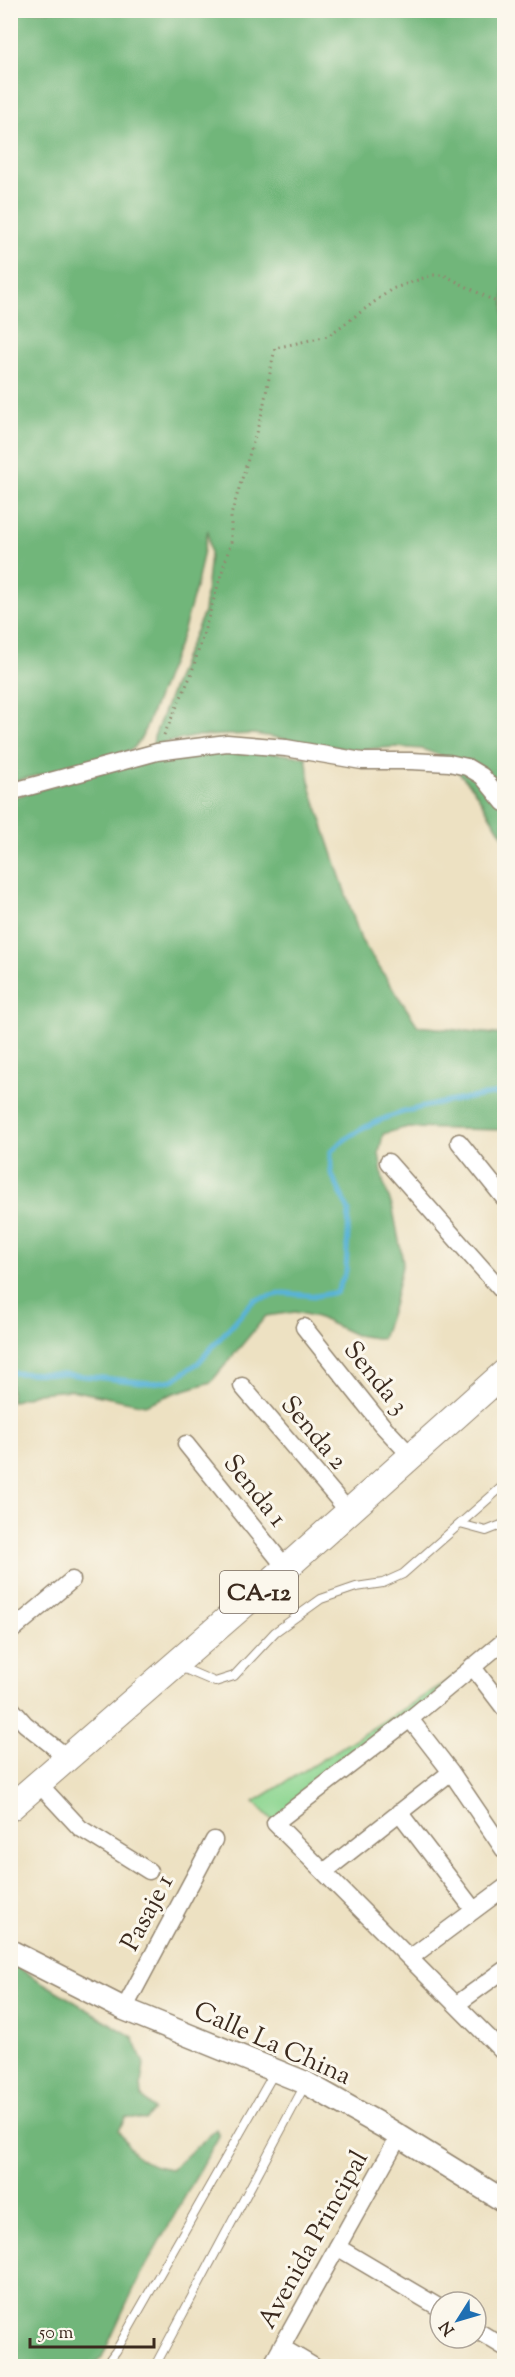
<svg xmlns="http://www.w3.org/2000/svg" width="515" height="2377" font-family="'Sorts Mill Goudy',serif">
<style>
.green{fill:#8cd590;stroke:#648057;stroke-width:1.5}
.forest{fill:#71b67a;stroke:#56704c;stroke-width:1.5}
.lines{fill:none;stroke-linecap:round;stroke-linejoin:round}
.stream{stroke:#59b3d7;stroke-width:5}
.lane-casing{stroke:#948670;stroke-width:10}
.street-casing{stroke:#948670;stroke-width:19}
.secondary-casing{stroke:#948670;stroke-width:25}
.primary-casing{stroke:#948670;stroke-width:28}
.path{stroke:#948670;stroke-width:3;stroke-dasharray:1.5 4.5;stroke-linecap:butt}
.lane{stroke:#fff;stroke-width:8}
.street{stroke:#fff;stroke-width:16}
.secondary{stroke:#fff;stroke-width:22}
.primary{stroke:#fff;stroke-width:26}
.labels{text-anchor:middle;stroke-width:6;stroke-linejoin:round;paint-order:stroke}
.shield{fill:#fbf7ec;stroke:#75685c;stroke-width:1.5}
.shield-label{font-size:24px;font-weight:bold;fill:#3b2a1e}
.street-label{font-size:26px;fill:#3b2a1e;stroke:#fbf7ec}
</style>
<rect width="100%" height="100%" fill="#fbf7ec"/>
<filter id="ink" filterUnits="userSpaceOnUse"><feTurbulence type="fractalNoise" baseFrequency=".0167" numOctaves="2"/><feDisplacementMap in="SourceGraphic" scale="12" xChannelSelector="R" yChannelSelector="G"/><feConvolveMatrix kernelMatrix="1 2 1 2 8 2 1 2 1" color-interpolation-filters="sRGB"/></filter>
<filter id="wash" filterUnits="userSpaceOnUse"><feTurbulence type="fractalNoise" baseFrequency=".008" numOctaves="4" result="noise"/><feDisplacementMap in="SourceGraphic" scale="24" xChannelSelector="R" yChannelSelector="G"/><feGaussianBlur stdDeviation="1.35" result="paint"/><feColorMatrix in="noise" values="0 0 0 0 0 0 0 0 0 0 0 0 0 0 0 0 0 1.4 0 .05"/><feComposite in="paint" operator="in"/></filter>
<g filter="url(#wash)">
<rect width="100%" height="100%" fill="#ede1c2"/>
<path class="green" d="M 472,1666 L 275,1823 L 254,1802 Z"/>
<path class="forest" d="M 11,11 L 504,11 L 504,838 L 473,788 L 444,757 L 422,749 L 395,747 L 355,750 L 254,734 L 198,736 L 153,745 L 154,737 L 182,663 L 204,612 L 210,554 L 208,530 L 197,584 L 182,636 L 142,737 L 134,748 L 120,755 L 11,782 Z
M 208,750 L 249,750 L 306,757 L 311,789 L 361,940 L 418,1026 L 504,1035 L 504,1130 L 404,1128 L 383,1134 L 379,1153 L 383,1181 L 393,1209 L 403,1262 L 393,1306 L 382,1339 L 355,1335 L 317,1317 L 295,1312 L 266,1316 L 211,1382 L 174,1393 L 145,1405 L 71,1390 L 38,1393 L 11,1402 L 11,798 L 155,755 Z
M 10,1963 L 133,2037 L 144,2064 L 141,2083 L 142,2096 L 154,2110 L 145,2120 L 126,2117 L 119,2130 C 134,2157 140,2164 171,2169 L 216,2130 L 219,2136 L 137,2282 L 102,2357 L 94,2366 L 11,2366 Z"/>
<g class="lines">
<path class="stream" d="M 10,1373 L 65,1374 L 151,1383 L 173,1380 L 198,1363 L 254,1300 L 284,1293 L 316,1296 L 337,1292 L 346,1271 L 349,1211 L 331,1173 L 331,1151 C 377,1108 445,1103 504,1092"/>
</g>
</g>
<g filter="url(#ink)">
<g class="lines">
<g class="lane-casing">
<path id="lane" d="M 460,1524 L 486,1531 L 504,1524
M 180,1667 L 215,1682 L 234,1676 L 275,1632 L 321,1599 L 356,1587 L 383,1583 L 403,1574 L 504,1485
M 105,2366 L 116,2351 L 274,2073
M 155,2366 L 306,2083"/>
</g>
<g class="street-casing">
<path id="street" d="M 10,792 L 157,752 L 227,743 L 286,748 L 362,761 L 411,761 L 449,763 L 467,767 L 482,776 L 504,803
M 459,1142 L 504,1198
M 388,1162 L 504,1293
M 304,1327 L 382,1425 L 412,1457
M 242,1386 L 349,1512
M 186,1444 L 286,1568
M 10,1632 L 72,1580
M 504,1641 L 410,1719 L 275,1823 L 504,2053
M 472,1666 L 504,1708
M 10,1707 L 25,1724 L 68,1758
M 410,1719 L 451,1772 L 504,1850
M 39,1784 L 80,1828 L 149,1871
M 399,1812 L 473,1909
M 324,1872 L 451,1772
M 410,1958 L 504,1888
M 457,2004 L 504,1970
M 124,2009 L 214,1840
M 337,2247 L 440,2308
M 476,2330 L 504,2347
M 281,2347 L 313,2366
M 271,2366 L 399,2136"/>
</g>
<g class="secondary-casing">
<path id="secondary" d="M 10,1951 L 124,2009 L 306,2083 L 386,2128 L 504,2201"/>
</g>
<g class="primary-casing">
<path id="primary" d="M 10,1808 L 286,1568 L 504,1373"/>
</g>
<path class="path" d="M 164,735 L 191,675 L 231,542 L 231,515 L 262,413 L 275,348 L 328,336 L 392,289 L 432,275 L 444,275 L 504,306"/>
<use href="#lane" class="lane"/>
<use href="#street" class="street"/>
<use href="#secondary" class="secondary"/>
<use href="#primary" class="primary"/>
</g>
</g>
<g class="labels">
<rect class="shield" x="220" y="1571" width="78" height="42" rx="4.5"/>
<g class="shield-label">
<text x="259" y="1600">CA-12</text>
</g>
<g class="street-label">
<text transform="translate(377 1377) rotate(51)" y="9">Senda 3</text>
<text transform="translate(315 1432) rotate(50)" y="9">Senda 2</text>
<text transform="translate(256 1490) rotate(51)" y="9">Senda 1</text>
<text transform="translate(146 1912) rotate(-62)" y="9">Pasaje 1</text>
<text transform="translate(273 2042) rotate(24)" y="9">Calle La China</text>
<text transform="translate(312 2239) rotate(-61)" y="9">Avenida Principal</text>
</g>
</g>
<rect width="515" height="2377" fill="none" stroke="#fbf7ec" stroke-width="36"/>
<g transform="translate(458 2320) rotate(233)"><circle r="28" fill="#fbf7ec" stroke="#aea59a" stroke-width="1.5"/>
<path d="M0-4.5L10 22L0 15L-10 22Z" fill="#1f6fb2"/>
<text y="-9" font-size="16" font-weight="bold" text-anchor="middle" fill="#3b2a1e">N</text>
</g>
<path d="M30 2338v9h124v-9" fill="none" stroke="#3b2a1e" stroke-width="3"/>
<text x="39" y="2338" font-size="18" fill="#3b2a1e" stroke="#fbf7ec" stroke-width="4.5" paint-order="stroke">50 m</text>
</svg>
